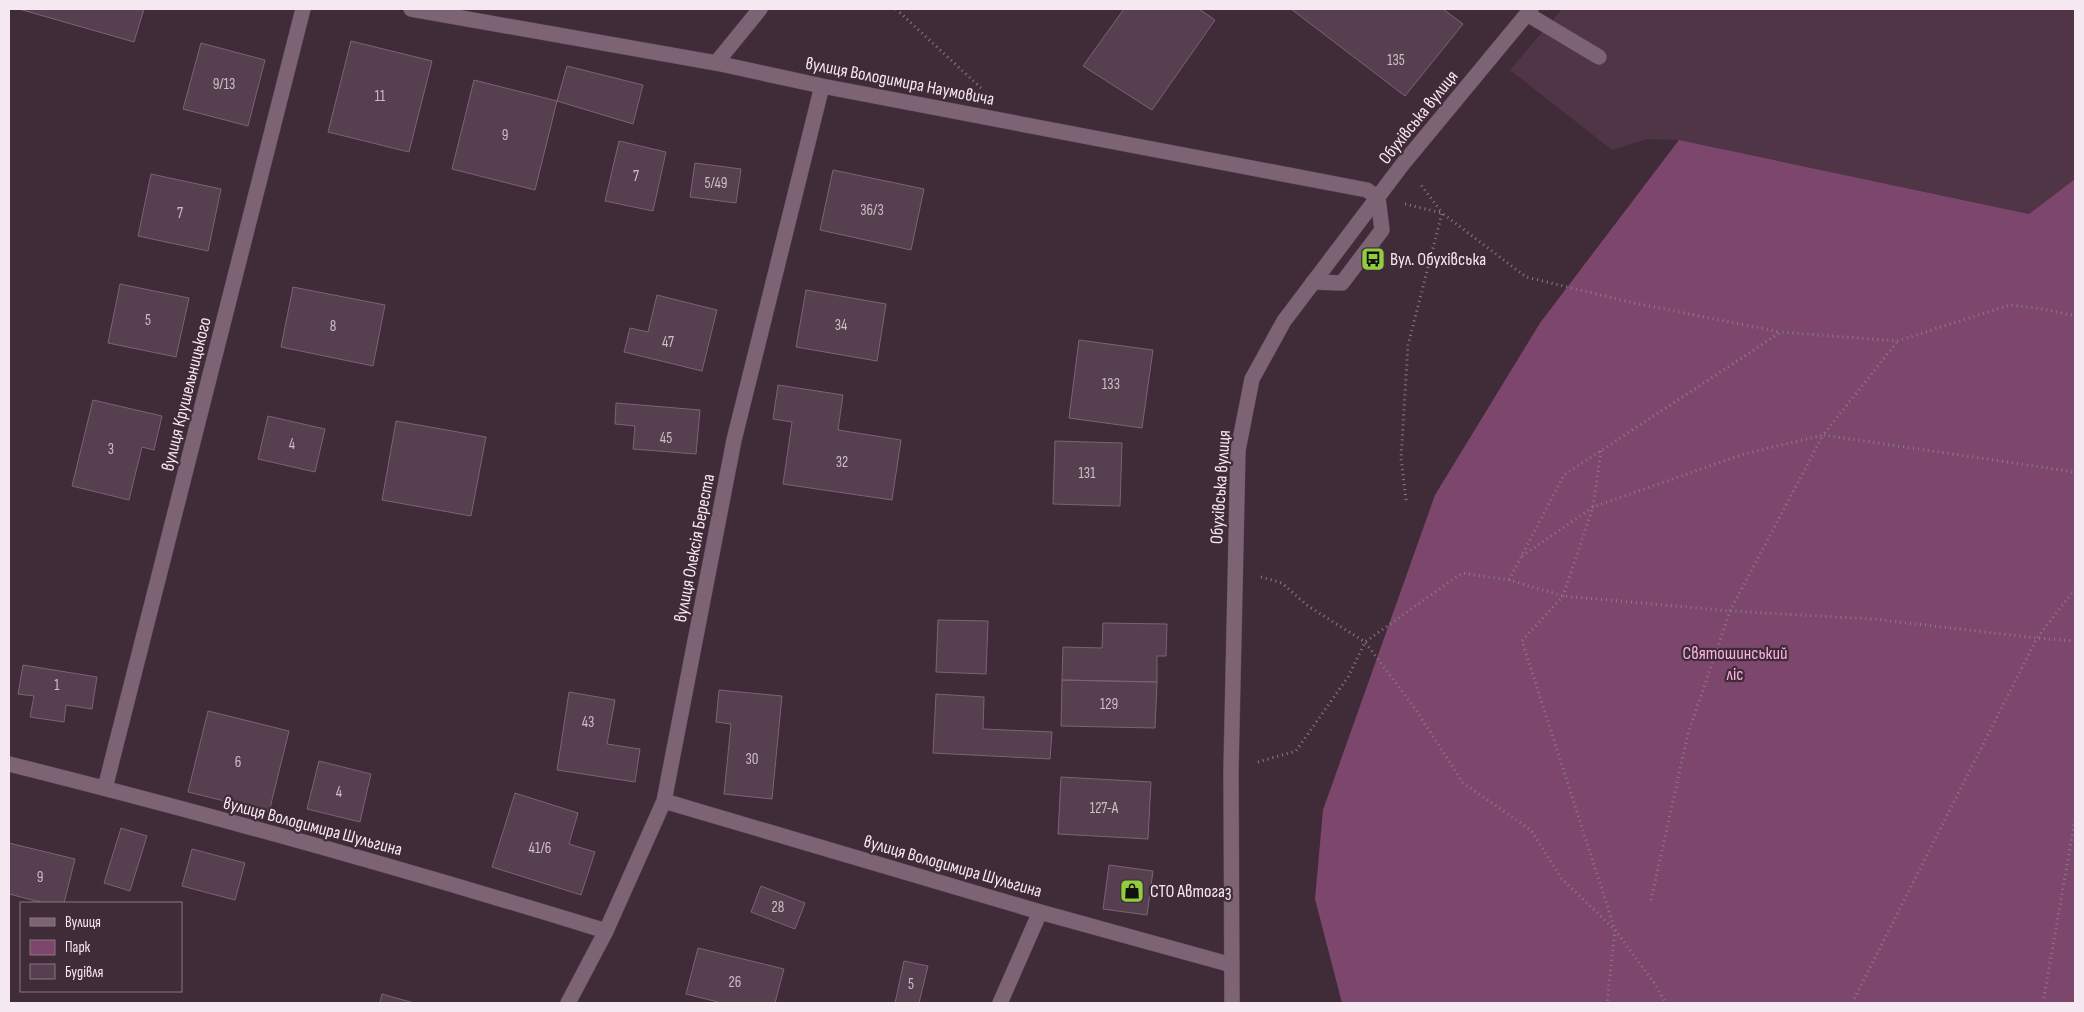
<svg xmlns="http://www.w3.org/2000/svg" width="2084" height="1012" font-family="'Sofia Sans Condensed',sans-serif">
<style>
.built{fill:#503547}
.green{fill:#7d476d}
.building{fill:#563f4e;stroke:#7b6373}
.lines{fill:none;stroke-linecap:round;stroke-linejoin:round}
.lane-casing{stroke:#5c4a56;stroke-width:16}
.street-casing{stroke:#5c4a56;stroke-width:16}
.path{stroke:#8c7a86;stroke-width:3;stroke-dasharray:1 4;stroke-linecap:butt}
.lane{stroke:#7d6474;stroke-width:15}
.street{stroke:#7d6474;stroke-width:15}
.labels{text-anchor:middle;stroke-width:4.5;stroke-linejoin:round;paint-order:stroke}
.number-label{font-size:15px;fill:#cebec8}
.street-label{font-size:18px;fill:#f6e8f1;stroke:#402b39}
.poi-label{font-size:18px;fill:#f6e8f1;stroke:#402b39;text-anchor:start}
.park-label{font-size:18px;fill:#fbb1e3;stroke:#402b39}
</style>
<rect width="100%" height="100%" fill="#402b39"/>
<path class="built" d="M 1562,9 L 2075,9 L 2075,179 L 2029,214 L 1679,140 L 1647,139 L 1612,150 L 1510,70 Z"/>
<path class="green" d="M 1679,140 L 2029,214 L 2075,179 L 2075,1003 L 1342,1003 L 1315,899 L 1323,810 L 1435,495 L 1540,323 Z"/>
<path class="building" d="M 19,9 L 144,9 L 134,42 Z
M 1124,9 L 1199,9 L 1215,20 L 1152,110 L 1083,66 Z
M 1291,9 L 1443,9 L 1463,24 L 1405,96 Z
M 351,41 L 432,61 L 409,152 L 328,132 Z
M 201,43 L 265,60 L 248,126 L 183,109 Z
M 567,66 L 643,85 L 633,124 L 557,101 Z
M 474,80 L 557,101 L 535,190 L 452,169 Z
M 619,141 L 666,152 L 653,211 L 605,201 Z
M 695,163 L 741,169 L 736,203 L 690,197 Z
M 833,170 L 924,189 L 911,250 L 820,230 Z
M 151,174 L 221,189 L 208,251 L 138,236 Z
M 120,284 L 189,298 L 176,357 L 108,343 Z
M 293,287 L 385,305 L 373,366 L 281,347 Z
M 806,290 L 886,304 L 877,361 L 796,347 Z
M 657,295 L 717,310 L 702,371 L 624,352 L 630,328 L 648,332 Z
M 1079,340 L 1153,350 L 1142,428 L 1069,418 Z
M 778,385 L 843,395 L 838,430 L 901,440 L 892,500 L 783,484 L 792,422 L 773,419 Z
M 93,400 L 162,416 L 154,450 L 142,447 L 129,500 L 72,486 Z
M 616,403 L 700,410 L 696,454 L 633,449 L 635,426 L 615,424 Z
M 268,416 L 325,429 L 315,472 L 258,459 Z
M 396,421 L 486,437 L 471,516 L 382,500 Z
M 1055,441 L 1122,443 L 1120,506 L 1053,504 Z
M 938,620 L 988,621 L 986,674 L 936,672 Z
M 1103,623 L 1167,624 L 1166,656 L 1157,656 L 1157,682 L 1062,680 L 1063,647 L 1102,648 Z
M 23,665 L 97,677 L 92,709 L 66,705 L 64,722 L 30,717 L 34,696 L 18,694 Z
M 1062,680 L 1157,682 L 1155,728 L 1061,726 Z
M 719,690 L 782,696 L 772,799 L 724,794 L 731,724 L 716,722 Z
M 569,692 L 615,700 L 607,744 L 640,749 L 635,782 L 557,770 Z
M 936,694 L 984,697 L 983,729 L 1052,732 L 1050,759 L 933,753 Z
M 208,711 L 289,731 L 269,812 L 188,792 Z
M 319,761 L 371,774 L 360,822 L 307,809 Z
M 1061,777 L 1151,782 L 1148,839 L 1058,834 Z
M 515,793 L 578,813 L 569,844 L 595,852 L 581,895 L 492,867 Z
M 121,828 L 147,836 L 130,891 L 104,883 Z
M 9,843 L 75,859 L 64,903 L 44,903 L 9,894 Z
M 192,849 L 245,863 L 235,900 L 182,886 Z
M 1109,865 L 1153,871 L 1147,915 L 1103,909 Z
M 761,886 L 805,903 L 795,929 L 751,912 Z
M 698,948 L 784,969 L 775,1003 L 722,1003 L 686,994 Z
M 904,961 L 928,966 L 919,1003 L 895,1003 Z
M 382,994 L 414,1003 L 380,1003 Z"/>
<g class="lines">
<g class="lane-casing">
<path id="lane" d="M 1527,14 L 1599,57
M 716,63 L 760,9
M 1313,282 L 1342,283 L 1382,230 L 1378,198"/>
</g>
<g class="street-casing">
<path id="street" d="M 411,9 L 716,63 L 822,86 L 1367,190 L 1378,198
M 9,764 C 209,814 408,870 606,931
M 105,788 L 303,9
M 664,801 L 1040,912 L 1232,965
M 568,1003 L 606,931 L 664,801 L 734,440 L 822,86
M 1000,1003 L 1040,912
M 1232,1003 L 1231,770 L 1238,450 L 1252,379 L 1284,321 L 1402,165 L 1531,9"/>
</g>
<path class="path" d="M 896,9 L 981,88
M 1405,204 L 1442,213 L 1526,277 L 1634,303 L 1780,332
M 1601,451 L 1593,507 L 1563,596 L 1522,641 L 1615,930 L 1607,1003
M 1406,500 L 1401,458 L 1408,345 L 1442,213 L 1421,185
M 1522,556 L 1593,507 L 1744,454 L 1823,435 L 1897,342
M 1261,577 L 1282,583 L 1308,606 L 1365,642 L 1416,710 L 1463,783 L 1531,830 L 1561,878 L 1615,930 L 1655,984 L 1666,1003
M 1509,580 L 1564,475 L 1781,332 L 1897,341 L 2010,305 L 2043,309 L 2075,316
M 1258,762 L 1296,751 L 1348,677 L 1365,642 L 1462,573 L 1509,580 L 1563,596 L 1730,611 L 1873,619 L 2037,638 L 2075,641
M 1651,900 L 1688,734 L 1730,611 L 1823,435 L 2075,472
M 1852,1003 L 2037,638 L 2075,589
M 2043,1003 L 2075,819"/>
<use href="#lane" class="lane"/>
<use href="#street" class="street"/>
</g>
<defs>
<g id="bus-square" transform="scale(1.25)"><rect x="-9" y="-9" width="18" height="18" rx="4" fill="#92cd3e" stroke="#402b39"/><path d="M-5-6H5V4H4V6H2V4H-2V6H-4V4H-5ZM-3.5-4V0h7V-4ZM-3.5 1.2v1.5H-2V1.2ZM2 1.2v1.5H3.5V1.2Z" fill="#111"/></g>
<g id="shop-square" transform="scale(1.25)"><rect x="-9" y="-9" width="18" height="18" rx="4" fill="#92cd3e" stroke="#402b39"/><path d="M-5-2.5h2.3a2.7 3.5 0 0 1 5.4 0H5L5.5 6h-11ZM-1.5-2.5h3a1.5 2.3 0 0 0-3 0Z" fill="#111"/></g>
</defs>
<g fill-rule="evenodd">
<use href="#bus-square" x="1373" y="259"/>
<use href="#shop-square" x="1132" y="891"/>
</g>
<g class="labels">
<g class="number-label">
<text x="1396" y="65">135</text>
<text x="224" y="89">9/13</text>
<text x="380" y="101">11</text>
<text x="505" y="140">9</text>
<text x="636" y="181">7</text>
<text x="716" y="188">5/49</text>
<text x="872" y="215">36/3</text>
<text x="180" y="218">7</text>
<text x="148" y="325">5</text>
<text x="841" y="330">34</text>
<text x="333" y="331">8</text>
<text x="668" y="347">47</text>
<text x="1111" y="389">133</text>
<text x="666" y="443">45</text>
<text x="292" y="449">4</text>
<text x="111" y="454">3</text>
<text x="842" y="467">32</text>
<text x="1087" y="478">131</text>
<text x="57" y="690">1</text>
<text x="1109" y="709">129</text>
<text x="588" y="727">43</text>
<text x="752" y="764">30</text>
<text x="238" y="767">6</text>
<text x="339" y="797">4</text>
<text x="1104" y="813">127-А</text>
<text x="540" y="853">41/6</text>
<text x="40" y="882">9</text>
<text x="778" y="912">28</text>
<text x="735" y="987">26</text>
<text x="911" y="989">5</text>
</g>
<g class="street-label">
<text transform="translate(900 81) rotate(11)" y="6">вулиця Володимира Наумовича</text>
<text transform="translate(1418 117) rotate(-51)" y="6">Обухівська вулиця</text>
<text transform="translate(186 394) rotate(-76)" y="6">вулиця Крушельницького</text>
<text transform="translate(1220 487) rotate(-86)" y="6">Обухівська вулиця</text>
<text transform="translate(694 548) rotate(-79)" y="6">вулиця Олексія Береста</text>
<text transform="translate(313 826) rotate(15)" y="6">вулиця Володимира Шульгина</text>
<text transform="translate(953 866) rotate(16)" y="6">вулиця Володимира Шульгина</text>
</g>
<g class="poi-label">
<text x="1390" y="265">Вул. Обухівська</text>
<text x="1150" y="897">СТО Автогаз</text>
</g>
<g class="park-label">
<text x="1735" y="659">Святошинський<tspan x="1735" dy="21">ліс</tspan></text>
</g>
</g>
<rect width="2084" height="1012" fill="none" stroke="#f6e8f1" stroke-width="20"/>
<rect x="20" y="902" width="162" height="90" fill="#402b39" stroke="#897783"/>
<rect x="30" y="918" width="25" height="8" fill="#7d6474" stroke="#897783"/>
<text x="65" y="927" font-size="15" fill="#f6e8f1">Вулиця</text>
<rect x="30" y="940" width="25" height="15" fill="#7d476d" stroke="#897783"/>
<text x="65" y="952" font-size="15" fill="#f6e8f1">Парк</text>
<rect x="30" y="964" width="25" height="15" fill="#563f4e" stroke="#897783"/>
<text x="65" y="977" font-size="15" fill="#f6e8f1">Будівля</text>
</svg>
